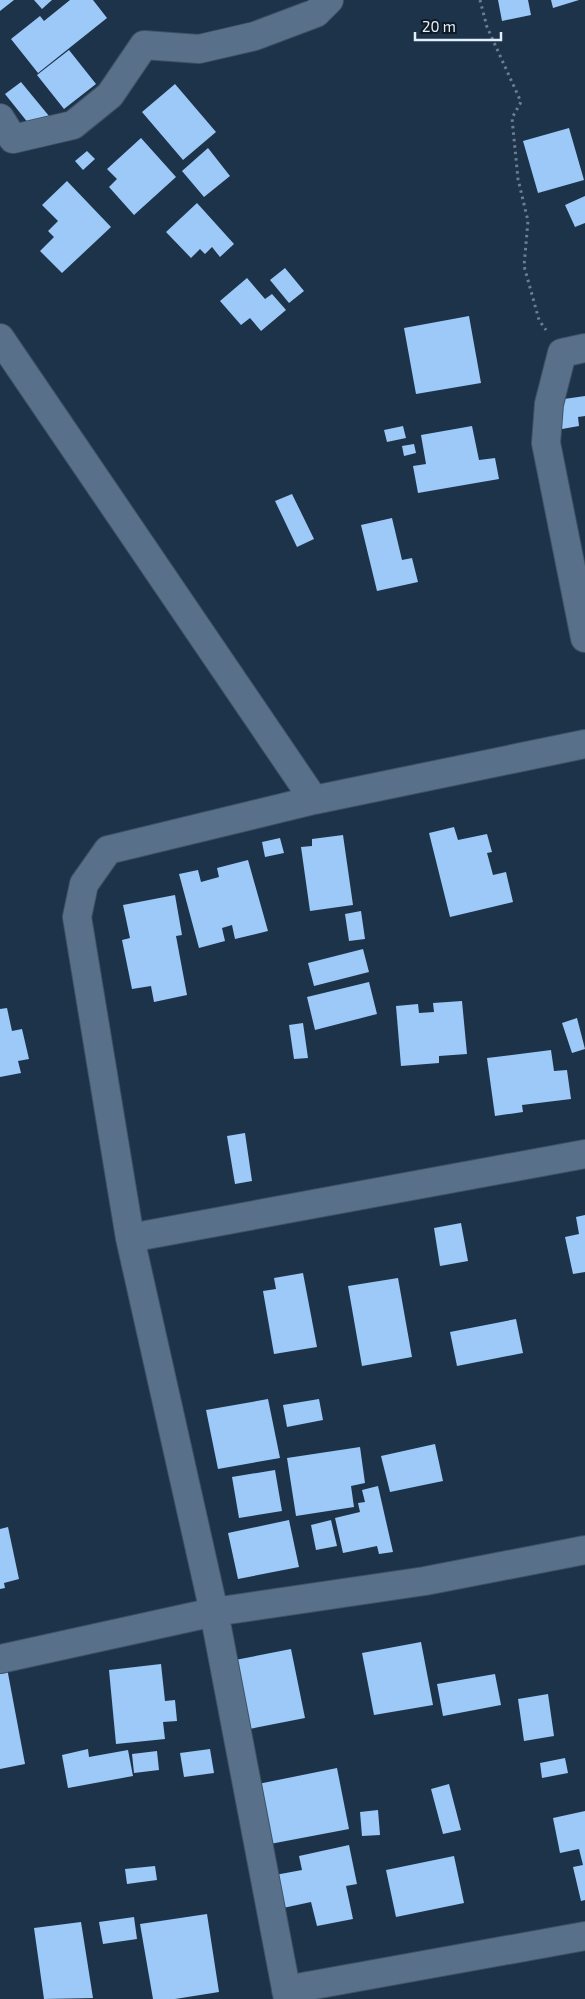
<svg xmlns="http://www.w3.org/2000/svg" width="585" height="1999" font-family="'Exo 2',sans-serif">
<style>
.building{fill:#9cc9f8}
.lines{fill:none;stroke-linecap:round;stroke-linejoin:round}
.minor-casing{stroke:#3e5265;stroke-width:30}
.path{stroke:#6c7f92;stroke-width:3;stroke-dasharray:2.5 4;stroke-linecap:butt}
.minor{stroke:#58708a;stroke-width:28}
</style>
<rect width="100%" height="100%" fill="#1d334a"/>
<path class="building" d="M 0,0 L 14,0 L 0,11 Z
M 34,0 L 52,0 L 42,9 Z
M 70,0 L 93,0 L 107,18 L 38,73 L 11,39 L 40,16 L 44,21 Z
M 498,0 L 528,0 L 531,15 L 502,21 Z
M 551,0 L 579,0 L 553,8 Z
M 69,50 L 96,84 L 64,109 L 37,75 Z
M 21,82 L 49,116 L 33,129 L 5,94 Z
M 175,84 L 216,132 L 183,160 L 142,112 Z
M 569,128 L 584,180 L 538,193 L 523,141 Z
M 141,138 L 176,177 L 134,215 L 109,187 L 117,179 L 107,169 Z
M 208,148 L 230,176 L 204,197 L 182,171 Z
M 87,151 L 95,159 L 83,170 L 75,161 Z
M 67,181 L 111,227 L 62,273 L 40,251 L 54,237 L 48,231 L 58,221 L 42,205 Z
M 585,196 L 585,223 L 575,227 L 565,205 Z
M 197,203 L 234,244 L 220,257 L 212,247 L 205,254 L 200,249 L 191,258 L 166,232 Z
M 285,268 L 304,291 L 289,303 L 270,280 Z
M 247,278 L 265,299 L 272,294 L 286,310 L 261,331 L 250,318 L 241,325 L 220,301 Z
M 469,316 L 481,383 L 416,394 L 404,328 Z
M 585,396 L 585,416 L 578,417 L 579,426 L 562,429 L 557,400 Z
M 403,426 L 406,438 L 387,442 L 384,430 Z
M 472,426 L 479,460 L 495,458 L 499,479 L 418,493 L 413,466 L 426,464 L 421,435 Z
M 414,444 L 416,453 L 404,456 L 402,446 Z
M 292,494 L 314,539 L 297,547 L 275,501 Z
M 392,518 L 402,560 L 412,558 L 418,582 L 377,591 L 361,525 Z
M 454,827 L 458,840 L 487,834 L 492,852 L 487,853 L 493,875 L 506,872 L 513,902 L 450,917 L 429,833 Z
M 343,835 L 353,905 L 310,911 L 301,847 L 312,846 L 312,839 Z
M 280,838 L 284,853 L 265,857 L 262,842 Z
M 248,860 L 268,931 L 235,939 L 232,925 L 222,928 L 225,941 L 199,948 L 179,874 L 198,870 L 201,882 L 219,877 L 217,868 Z
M 175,895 L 182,935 L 176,936 L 187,995 L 154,1002 L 151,986 L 132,989 L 122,940 L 130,938 L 123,905 Z
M 361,911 L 365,939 L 349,941 L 345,914 Z
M 363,949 L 369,972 L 314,986 L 308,963 Z
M 369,982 L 377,1014 L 315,1030 L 307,997 Z
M 462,1001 L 467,1054 L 439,1056 L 439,1063 L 401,1066 L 396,1006 L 418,1004 L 419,1013 L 434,1012 L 433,1003 Z
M 7,1008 L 12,1031 L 22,1029 L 29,1059 L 18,1061 L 21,1073 L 0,1077 L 0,1009 Z
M 577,1018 L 585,1049 L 572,1053 L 562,1023 Z
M 303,1023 L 308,1058 L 294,1059 L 289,1025 Z
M 551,1050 L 554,1071 L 567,1070 L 571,1099 L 522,1105 L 523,1112 L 495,1116 L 487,1058 Z
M 245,1133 L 252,1181 L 235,1184 L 227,1136 Z
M 585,1215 L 585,1272 L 573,1274 L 565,1237 L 579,1234 L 576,1217 Z
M 461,1223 L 468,1261 L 440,1266 L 434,1228 Z
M 303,1273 L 317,1347 L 274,1354 L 263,1291 L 276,1289 L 274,1278 Z
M 398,1278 L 412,1357 L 362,1366 L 348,1286 Z
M 516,1319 L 523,1353 L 457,1366 L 450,1332 Z
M 268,1399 L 280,1458 L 218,1469 L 206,1410 Z
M 319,1399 L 323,1420 L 287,1427 L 283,1405 Z
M 435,1444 L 443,1481 L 390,1492 L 381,1456 Z
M 360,1447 L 365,1483 L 351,1486 L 354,1507 L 296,1516 L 287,1458 Z
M 275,1470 L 282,1511 L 239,1518 L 232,1477 Z
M 378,1486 L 393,1552 L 379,1554 L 377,1546 L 343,1553 L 335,1518 L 360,1512 L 358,1503 L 365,1502 L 362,1490 Z
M 289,1520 L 299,1567 L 238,1579 L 228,1533 Z
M 331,1520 L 337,1546 L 316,1550 L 311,1525 Z
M 8,1527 L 19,1579 L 4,1583 L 5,1588 L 0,1589 L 0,1529 Z
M 421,1642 L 433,1705 L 374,1715 L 362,1653 Z
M 291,1649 L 305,1718 L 249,1729 L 235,1660 Z
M 161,1664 L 165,1701 L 175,1700 L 177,1721 L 163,1722 L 165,1739 L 116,1744 L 109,1670 Z
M 7,1668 L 25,1764 L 0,1769 L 0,1670 Z
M 495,1674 L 501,1705 L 443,1716 L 437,1684 Z
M 548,1694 L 554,1736 L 524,1741 L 518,1699 Z
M 88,1749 L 89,1757 L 128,1750 L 133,1776 L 68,1788 L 62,1755 Z
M 210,1749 L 214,1773 L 184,1777 L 180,1753 Z
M 157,1751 L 159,1770 L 134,1773 L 132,1754 Z
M 565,1758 L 568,1773 L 542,1778 L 540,1763 Z
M 337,1768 L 349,1829 L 270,1844 L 258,1784 Z
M 449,1784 L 461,1830 L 443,1834 L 431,1789 Z
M 378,1810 L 380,1835 L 362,1836 L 360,1812 Z
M 585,1811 L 585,1900 L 581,1901 L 573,1867 L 583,1865 L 579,1849 L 560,1853 L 553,1818 Z
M 349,1845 L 357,1884 L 346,1886 L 353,1919 L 317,1926 L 311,1902 L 283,1908 L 275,1875 L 302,1870 L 299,1856 Z
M 454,1856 L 464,1903 L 396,1917 L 386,1870 Z
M 155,1866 L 157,1880 L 127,1884 L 125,1869 Z
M 207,1914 L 219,1992 L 175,1999 L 153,1999 L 140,1924 Z
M 134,1917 L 137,1939 L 103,1944 L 99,1922 Z
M 81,1922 L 93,1998 L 44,1999 L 34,1928 Z"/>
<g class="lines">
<g class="minor-casing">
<path id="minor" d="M 0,118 L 13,139 L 73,125 L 110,95 L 144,45 L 199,49 L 255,36 L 316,13 L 329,0
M 0,338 L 314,800
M 585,348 L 562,353 L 549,404 L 546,443 L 585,638
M 130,1238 L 585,1154
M 0,1659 L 214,1612 L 425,1581 L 585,1550
M 286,1990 L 585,1936
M 288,1999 L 214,1612 L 130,1238 L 77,917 L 84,884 L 108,850 L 314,800 L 585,744"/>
</g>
<path class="path" d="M 480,0 L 487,27 L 521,102 L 512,118 L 518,179 L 528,221 L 524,266 L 539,320 L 546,330"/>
<use href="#minor" class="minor"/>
</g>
<path d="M415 32v8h86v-8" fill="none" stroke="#e2f0fe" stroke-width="2.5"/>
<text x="422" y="32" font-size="15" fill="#e2f0fe" stroke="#101a24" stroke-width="4" paint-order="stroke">20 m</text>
</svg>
